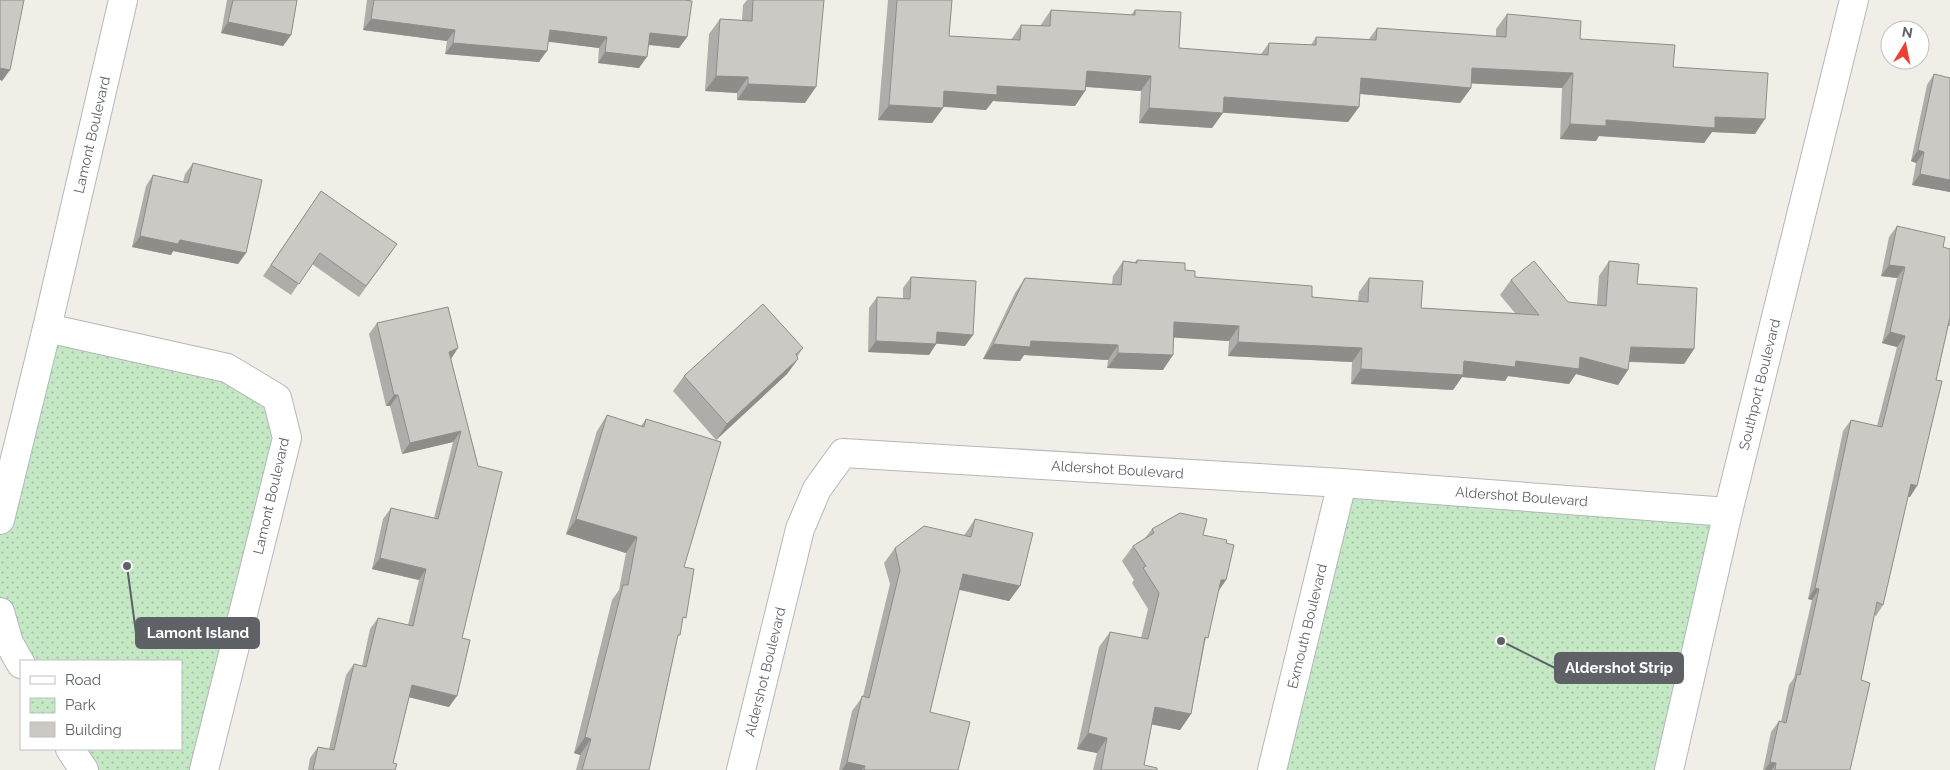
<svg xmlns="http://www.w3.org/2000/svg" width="1950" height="770" font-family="Raleway,sans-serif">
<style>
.park{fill:url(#park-dots)}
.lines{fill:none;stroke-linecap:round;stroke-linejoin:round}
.street-casing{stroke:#b4b7bb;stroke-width:30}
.street{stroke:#fff;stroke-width:28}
.wall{fill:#afada9}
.shaded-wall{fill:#8f8d89}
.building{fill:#ccc9c4;stroke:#8f8d89}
.labels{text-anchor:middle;stroke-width:4;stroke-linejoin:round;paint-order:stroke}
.street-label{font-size:14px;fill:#5e6267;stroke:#fff}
.leader{fill:none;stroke:#5e6267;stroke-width:2}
.callout-dot{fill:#5e6267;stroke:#fff;stroke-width:2}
.callout{fill:#5e6267;stroke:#5e6267;stroke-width:2}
.callout-label{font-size:15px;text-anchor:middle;font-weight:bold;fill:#fff}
</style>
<defs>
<pattern id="park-dots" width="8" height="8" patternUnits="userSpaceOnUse" patternTransform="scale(1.25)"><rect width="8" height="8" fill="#c4e8c4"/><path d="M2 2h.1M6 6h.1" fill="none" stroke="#a2bfa3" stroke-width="1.8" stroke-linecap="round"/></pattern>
</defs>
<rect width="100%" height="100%" fill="#f0eee7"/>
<path class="park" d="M 47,328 L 227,368 L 277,398 L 287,438 L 204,770 L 84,770 L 70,749 L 181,749 L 181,661 L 21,661 L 0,612 L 0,520 Z
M 1342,483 L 1728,512 L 1669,770 L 1272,770 Z"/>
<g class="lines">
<g class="street-casing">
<g id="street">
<path d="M 47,328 L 227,368 L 277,398 L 287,438 L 204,770"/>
<path id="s1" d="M 0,520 L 47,328 L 123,0"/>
<path d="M 0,612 L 9,643 L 21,664"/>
<path d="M 70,749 L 84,770"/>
<path id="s2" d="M 741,770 L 800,529 L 817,489 L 843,453 L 1342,483 L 1728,512"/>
<path id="s3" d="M 1272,770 L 1342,483"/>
<path id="s4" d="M 1669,770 L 1728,512 L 1854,0"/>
</g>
</g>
<use href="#street" class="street"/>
</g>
<path class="wall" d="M 227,0 L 297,0 L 291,35 L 283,46 L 221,33 Z
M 367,0 L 684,0 L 687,37 L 679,48 L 648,45 L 639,68 L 598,63 L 599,48 L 548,41 L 539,62 L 445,54 L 447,41 L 363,30 Z
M 747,0 L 824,0 L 805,103 L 737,100 L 737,93 L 705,91 L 709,34 L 720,19 L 742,20 L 743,5 Z
M 888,0 L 952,0 L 949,36 L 1011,40 L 1021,25 L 1040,26 L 1051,10 L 1131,15 L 1135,10 L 1179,48 L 1261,54 L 1269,43 L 1311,45 L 1316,37 L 1369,39 L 1377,28 L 1496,37 L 1496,29 L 1507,14 L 1580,39 L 1673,67 L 1755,134 L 1712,132 L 1704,143 L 1599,136 L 1596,141 L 1560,139 L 1562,88 L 1471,83 L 1471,88 L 1460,103 L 1360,94 L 1359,107 L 1348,122 L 1223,112 L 1212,128 L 1139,123 L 1141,91 L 1086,87 L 1085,91 L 1075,106 L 993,101 L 986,110 L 943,106 L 943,108 L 932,123 L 878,120 Z
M 1934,74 L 1950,78 L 1950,192 L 1912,185 L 1916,163 L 1911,161 L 1927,85 Z
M 193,163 L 246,253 L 238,264 L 173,251 L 171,255 L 132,247 L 146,186 L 153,175 L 183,182 L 185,174 Z
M 321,191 L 397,244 L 359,297 L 312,264 L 291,295 L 263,276 Z
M 1897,226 L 1943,247 L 1950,249 L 1950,326 L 1948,326 L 1910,497 L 1908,497 L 1883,605 L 1876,616 L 1874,615 L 1861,680 L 1850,770 L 1763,770 L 1771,732 L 1779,721 L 1781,722 L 1789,685 L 1794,678 L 1812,600 L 1808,599 L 1843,431 L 1851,420 L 1877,426 L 1897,347 L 1882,343 L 1897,278 L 1881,276 L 1889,237 Z
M 1137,260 L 1185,270 L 1195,277 L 1312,297 L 1358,301 L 1359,292 L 1369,278 L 1421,308 L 1515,313 L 1500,295 L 1511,280 L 1568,302 L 1597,305 L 1599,276 L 1609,261 L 1637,284 L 1694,349 L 1684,364 L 1629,362 L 1628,370 L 1618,385 L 1576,374 L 1569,384 L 1508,376 L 1505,381 L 1462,377 L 1453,390 L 1351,384 L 1352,362 L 1228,356 L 1229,341 L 1174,337 L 1163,370 L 1107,368 L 1108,360 L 1024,355 L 1020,361 L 983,359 L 1015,293 L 1025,278 L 1112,284 L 1113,276 L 1123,261 L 1135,262 Z
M 911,277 L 965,346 L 937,343 L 929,355 L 868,352 L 869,308 L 877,297 L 903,299 L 903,288 Z
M 377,323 L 451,359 L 478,466 L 462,638 L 449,707 L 409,697 L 393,763 L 395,770 L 308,770 L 310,758 L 318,747 L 329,749 L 346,675 L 354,664 L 362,666 L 370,629 L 378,618 L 408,625 L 419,580 L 372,569 L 383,519 L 391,508 L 434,518 L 453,442 L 402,454 L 390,406 L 386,406 L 369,334 Z
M 803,348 L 797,357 L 798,359 L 787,374 L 716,440 L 673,391 L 684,376 Z
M 607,415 L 641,426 L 646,419 L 684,567 L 682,624 L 677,640 L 649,770 L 576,770 L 580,755 L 574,753 L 612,600 L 619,590 L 626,553 L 566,534 L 597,431 Z
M 975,519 L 1020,586 L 1009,601 L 959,590 L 930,712 L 958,770 L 839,770 L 852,711 L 863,696 L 890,584 L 884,563 L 895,548 L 964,535 L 965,534 Z
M 1152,529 L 1203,535 L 1226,543 L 1226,580 L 1218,591 L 1205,642 L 1191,714 L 1180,730 L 1152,724 L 1144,765 L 1157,770 L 1093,770 L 1097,753 L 1077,749 L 1099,647 L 1110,632 L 1141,638 L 1148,609 L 1132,583 L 1134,580 L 1122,561 L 1133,546 L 1145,538 Z"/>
<path class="shaded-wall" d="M 371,19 L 455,30 L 447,41 L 363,30 Z
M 228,22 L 291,35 L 283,46 L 221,33 Z
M 550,30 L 607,37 L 599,48 L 542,41 Z
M 650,33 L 687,37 L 679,48 L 642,44 Z
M 453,43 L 547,51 L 539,62 L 445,54 Z
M 605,52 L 647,57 L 639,68 L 598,63 Z
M 0,68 L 10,70 L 2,81 L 0,80 Z
M 1472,68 L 1573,73 L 1562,88 L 1462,83 Z
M 1087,71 L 1151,76 L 1141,91 L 1076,86 Z
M 716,76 L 748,77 L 737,93 L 705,91 Z
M 1361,78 L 1471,88 L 1460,103 L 1351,93 Z
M 748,84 L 816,87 L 805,103 L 737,100 Z
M 997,86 L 1085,91 L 1075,106 L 993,101 L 986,110 L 933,106 L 944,91 Z
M 1224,97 L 1359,107 L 1348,122 L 1213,112 Z
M 889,105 L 943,108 L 932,123 L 878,120 Z
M 1149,108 L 1223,113 L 1212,128 L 1139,123 Z
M 1715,117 L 1765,119 L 1755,134 L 1712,132 L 1704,143 L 1599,136 L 1596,141 L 1560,139 L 1570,124 L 1606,120 Z
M 1918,150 L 1924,152 L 1916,163 L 1911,161 Z
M 1920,174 L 1950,180 L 1950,192 L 1912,185 Z
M 140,236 L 180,240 L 246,253 L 238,264 L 173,251 L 171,255 L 132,247 Z
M 1889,265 L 1905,267 L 1897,278 L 1881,276 Z
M 1174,322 L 1239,326 L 1229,341 L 1164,337 Z
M 937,332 L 973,335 L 965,346 L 929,343 Z
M 1890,332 L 1905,336 L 1897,347 L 1882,343 Z
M 876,341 L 936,344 L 929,355 L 868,352 Z
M 1031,341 L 1118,345 L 1108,360 L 1024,355 L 1020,361 L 983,359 L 993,344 Z
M 1238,342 L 1362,348 L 1352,362 L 1228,356 Z
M 1631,347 L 1694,349 L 1684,364 L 1620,361 Z
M 458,348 L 451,359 L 449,352 Z
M 1118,353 L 1173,355 L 1163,370 L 1107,368 Z
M 1580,357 L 1628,370 L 1618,385 L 1576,374 L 1569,384 L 1508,376 L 1505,381 L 1462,377 L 1453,390 L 1351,384 L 1361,369 L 1464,361 Z
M 798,359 L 787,374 L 716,440 L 727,424 Z
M 394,395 L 398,395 L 390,406 L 386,406 Z
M 461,431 L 453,442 L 402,454 L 410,443 Z
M 1911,484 L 1917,486 L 1910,497 L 1903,496 Z
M 576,519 L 637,537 L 626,553 L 566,534 Z
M 380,558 L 426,569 L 419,580 L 372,569 Z
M 963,574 L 1020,586 L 1009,601 L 953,588 Z
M 1221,580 L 1226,580 L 1215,596 Z
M 1815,588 L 1819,589 L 1812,600 L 1808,599 Z
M 412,685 L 457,696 L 449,707 L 404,696 Z
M 1155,707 L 1191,714 L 1180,730 L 1144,723 Z
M 1088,733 L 1107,738 L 1097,753 L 1077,749 Z
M 585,737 L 591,739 L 580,755 L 574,753 Z
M 847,762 L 865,766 L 862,770 L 842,770 Z
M 1770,762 L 1776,763 L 1772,770 L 1765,770 Z"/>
<path class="building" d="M 0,0 L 24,0 L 10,70 L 0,68 Z
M 233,0 L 297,0 L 291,35 L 228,22 Z
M 374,0 L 684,0 L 692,1 L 687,37 L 650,33 L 647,57 L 605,52 L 607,37 L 550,30 L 547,51 L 453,43 L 455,30 L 371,19 Z
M 753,0 L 824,0 L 816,87 L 748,84 L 748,77 L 716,76 L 720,19 L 752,21 Z
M 897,0 L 952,0 L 949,36 L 1020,40 L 1021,25 L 1050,26 L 1051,10 L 1135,15 L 1135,10 L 1181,12 L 1179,48 L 1268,55 L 1269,43 L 1316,45 L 1316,37 L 1376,40 L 1377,28 L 1506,37 L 1507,14 L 1581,21 L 1580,39 L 1675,45 L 1673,67 L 1768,73 L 1765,119 L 1715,117 L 1715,128 L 1606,120 L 1606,126 L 1570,124 L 1573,73 L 1472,68 L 1471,88 L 1361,78 L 1359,107 L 1224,97 L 1223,113 L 1149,108 L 1151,76 L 1087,71 L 1085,91 L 997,86 L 997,95 L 944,91 L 943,108 L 889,105 Z
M 1934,74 L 1950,78 L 1950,180 L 1920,174 L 1924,152 L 1918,150 Z
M 193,163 L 262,180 L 246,253 L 180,240 L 178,244 L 140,236 L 153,175 L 188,183 Z
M 321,191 L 397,244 L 366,286 L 320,253 L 299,284 L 271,265 Z
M 1897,226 L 1945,237 L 1943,247 L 1950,249 L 1950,317 L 1936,380 L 1942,381 L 1917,486 L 1911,484 L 1883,605 L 1877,602 L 1861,680 L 1870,683 L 1850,770 L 1775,770 L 1776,763 L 1770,762 L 1779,721 L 1786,723 L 1797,674 L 1800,675 L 1819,589 L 1815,588 L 1851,420 L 1882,427 L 1905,336 L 1890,332 L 1905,267 L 1889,265 Z
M 1137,260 L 1185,263 L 1185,270 L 1195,271 L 1195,277 L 1312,286 L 1312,297 L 1368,302 L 1369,278 L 1423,281 L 1421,308 L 1539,315 L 1511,280 L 1534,261 L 1568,302 L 1606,306 L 1609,261 L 1639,264 L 1637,284 L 1697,288 L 1694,349 L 1631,347 L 1628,370 L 1580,357 L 1579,369 L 1516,361 L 1515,367 L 1464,361 L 1463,375 L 1361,369 L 1362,348 L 1238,342 L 1239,326 L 1174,322 L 1173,355 L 1118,353 L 1118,345 L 1031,341 L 1030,347 L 993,344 L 1025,278 L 1121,285 L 1123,261 L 1137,263 Z
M 911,277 L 976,281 L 973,335 L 937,332 L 936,344 L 876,341 L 877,297 L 910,299 Z
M 763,304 L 803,348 L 796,354 L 798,359 L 727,424 L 684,376 Z
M 448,307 L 458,348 L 449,352 L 478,466 L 502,472 L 462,638 L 470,640 L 457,696 L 412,685 L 393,763 L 397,764 L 395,770 L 313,770 L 318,747 L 334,750 L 354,664 L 366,667 L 378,618 L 413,626 L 426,569 L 380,558 L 391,508 L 438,519 L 461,431 L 410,443 L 398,395 L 394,395 L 377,323 Z
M 607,415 L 644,427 L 646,419 L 721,442 L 684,567 L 694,569 L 686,618 L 683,617 L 680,635 L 678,635 L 649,770 L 582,770 L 591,739 L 585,737 L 623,585 L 628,585 L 637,537 L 576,519 Z
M 1180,513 L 1207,519 L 1203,535 L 1227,540 L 1226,543 L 1234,545 L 1226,580 L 1221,580 L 1208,638 L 1205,637 L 1191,714 L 1155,707 L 1144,765 L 1157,768 L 1157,770 L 1101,770 L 1107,738 L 1088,733 L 1110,632 L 1148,639 L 1159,593 L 1143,568 L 1146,566 L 1133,546 L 1154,533 L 1152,529 Z
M 975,519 L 1033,533 L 1020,586 L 963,574 L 930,712 L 970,722 L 958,770 L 864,770 L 865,766 L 847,762 L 862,696 L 869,698 L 900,570 L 895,548 L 924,526 L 971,537 Z"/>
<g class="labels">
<g class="street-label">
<text dy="5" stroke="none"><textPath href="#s1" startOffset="396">Lamont Boulevard</textPath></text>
<text dy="5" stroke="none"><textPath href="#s4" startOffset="396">Southport Boulevard</textPath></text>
<text dy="5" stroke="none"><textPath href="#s2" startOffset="611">Aldershot Boulevard</textPath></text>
<text transform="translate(271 496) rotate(-77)" y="5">Lamont Boulevard</text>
<text dy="5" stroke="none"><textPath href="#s2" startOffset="1016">Aldershot Boulevard</textPath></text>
<text dy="5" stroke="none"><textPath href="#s3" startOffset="148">Exmouth Boulevard</textPath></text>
<text dy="5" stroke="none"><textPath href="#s2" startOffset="101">Aldershot Boulevard</textPath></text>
</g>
</g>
<path class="leader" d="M127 566L136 633M1501 641L1555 668"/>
<g class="callout-dot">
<circle cx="127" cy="566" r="5"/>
<circle cx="1501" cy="641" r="5"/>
</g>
<g class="callout">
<rect x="136" y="618" width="123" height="30" rx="5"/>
<rect x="1555" y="653" width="128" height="30" rx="5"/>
</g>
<g class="callout-label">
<text x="198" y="638">Lamont Island</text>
<text x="1619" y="673">Aldershot Strip</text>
</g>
<rect x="20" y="660" width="162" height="90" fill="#ffffff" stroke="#bfc0c2"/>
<rect x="30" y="676" width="25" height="8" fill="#ffffff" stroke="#bfc0c2"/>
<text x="65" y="685" font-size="15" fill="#5e6267">Road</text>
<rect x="30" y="698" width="25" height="15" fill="url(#park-dots)" stroke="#bfc0c2"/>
<text x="65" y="710" font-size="15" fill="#5e6267">Park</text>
<rect x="30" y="722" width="25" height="15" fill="#ccc9c4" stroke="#bfc0c2"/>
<text x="65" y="735" font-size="15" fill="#5e6267">Building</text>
<g transform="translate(1905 45) rotate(10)"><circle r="24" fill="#ffffff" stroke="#bfc0c2"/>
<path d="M0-4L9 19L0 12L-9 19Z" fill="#eb4032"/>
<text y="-8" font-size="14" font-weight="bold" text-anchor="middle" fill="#5e6267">N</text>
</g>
</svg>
